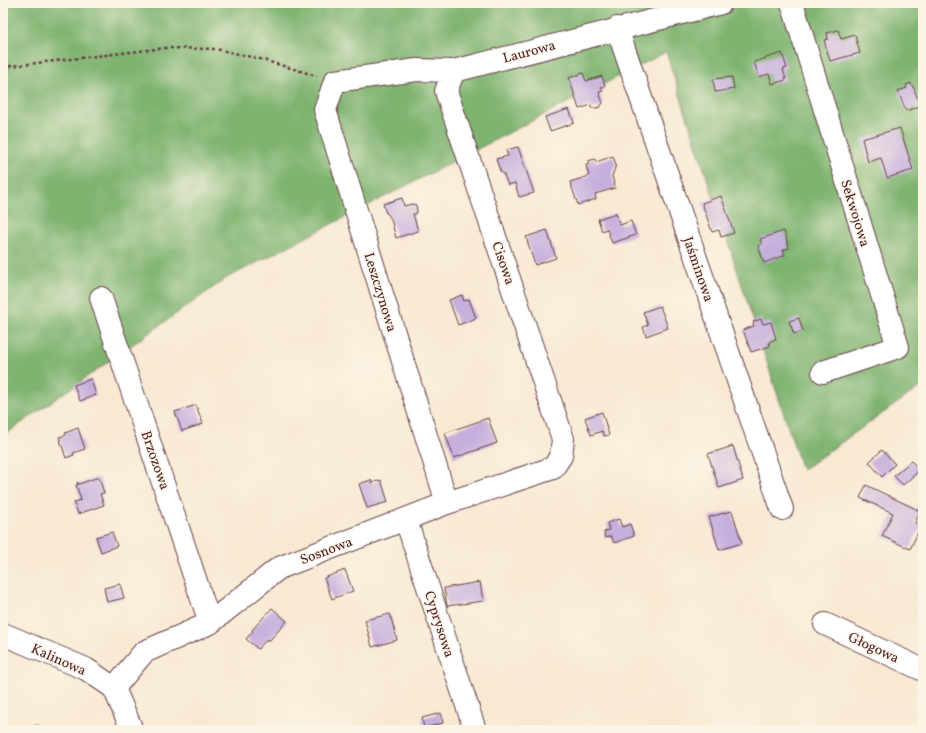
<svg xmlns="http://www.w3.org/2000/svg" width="926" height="733" font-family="Vollkorn,serif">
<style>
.forest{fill:#7eb36f;stroke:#64694d}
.building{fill:#c6afdd}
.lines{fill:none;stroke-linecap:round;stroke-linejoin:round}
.minor-casing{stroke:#643d44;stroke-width:24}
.path{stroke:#643d44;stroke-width:2.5;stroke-dasharray:3 3;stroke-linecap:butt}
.minor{stroke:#fff;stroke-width:22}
.labels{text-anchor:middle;stroke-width:3;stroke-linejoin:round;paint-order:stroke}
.street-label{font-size:14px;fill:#4a1f2b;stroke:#fcf5e5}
</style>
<rect width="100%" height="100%" fill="#fcf5e5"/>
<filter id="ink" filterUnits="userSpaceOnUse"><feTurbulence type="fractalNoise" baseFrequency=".025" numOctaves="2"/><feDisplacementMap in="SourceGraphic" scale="8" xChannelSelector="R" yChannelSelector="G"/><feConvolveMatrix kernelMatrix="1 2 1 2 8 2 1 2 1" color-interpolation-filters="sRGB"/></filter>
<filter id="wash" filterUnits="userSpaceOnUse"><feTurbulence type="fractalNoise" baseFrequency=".012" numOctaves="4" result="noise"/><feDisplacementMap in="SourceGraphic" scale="16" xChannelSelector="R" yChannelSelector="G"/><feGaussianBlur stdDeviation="0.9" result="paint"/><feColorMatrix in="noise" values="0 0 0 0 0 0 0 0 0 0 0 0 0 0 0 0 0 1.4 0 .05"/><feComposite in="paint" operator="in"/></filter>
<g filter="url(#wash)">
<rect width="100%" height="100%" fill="#f8e9d3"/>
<path class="forest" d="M 3,3 L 923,3 L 923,385 L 802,470 L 666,52 L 227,278 L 3,436 Z"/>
<g id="blocks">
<path class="building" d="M 838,30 L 841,39 L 855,35 L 860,53 L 830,61 L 824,40 L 828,39 L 827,33 Z
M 782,53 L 787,68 L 783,69 L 786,80 L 772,84 L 769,74 L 759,77 L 754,62 Z
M 583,73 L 586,81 L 602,76 L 605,86 L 601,87 L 603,91 L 599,92 L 603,103 L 600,107 L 596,108 L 591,108 L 591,105 L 579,109 L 569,78 Z
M 732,77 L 734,89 L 715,92 L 713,79 Z
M 911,83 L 912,86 L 913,86 L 920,106 L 906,111 L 898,91 L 907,88 L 906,85 Z
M 569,109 L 574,123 L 550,131 L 545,117 Z
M 900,128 L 913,170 L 887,178 L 881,158 L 868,162 L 862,139 Z
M 518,147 L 534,193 L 519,197 L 515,183 L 508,185 L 503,173 L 501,173 L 496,159 L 508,156 L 506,150 Z
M 613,156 L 616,165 L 612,176 L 615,188 L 595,194 L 596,199 L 578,205 L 570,182 L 589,176 L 586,165 L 589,164 L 588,161 L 595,159 L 596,162 Z
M 721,196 L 734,233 L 721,237 L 719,230 L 712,232 L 702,203 Z
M 402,198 L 404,206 L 412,204 L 416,205 L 417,211 L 416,214 L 413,214 L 418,231 L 396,238 L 391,219 L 387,213 L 386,213 L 383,204 Z
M 616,213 L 620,225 L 631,221 L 636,235 L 612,243 L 607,229 L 602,231 L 598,219 Z
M 547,230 L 556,258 L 535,265 L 526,237 Z
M 784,231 L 789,248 L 783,250 L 785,255 L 764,263 L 758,246 L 762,244 L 760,239 Z
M 462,295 L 464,301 L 469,299 L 476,318 L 458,325 L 449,300 Z
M 660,306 L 668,328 L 646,336 L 643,327 L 648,325 L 643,312 Z
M 799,318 L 803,331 L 794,334 L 789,321 Z
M 761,319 L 763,324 L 771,322 L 776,339 L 769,342 L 770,346 L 751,352 L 743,330 L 754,326 L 753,322 Z
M 91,379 L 96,395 L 80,401 L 74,385 Z
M 196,405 L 203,424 L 182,431 L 175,412 Z
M 602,412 L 609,435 L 604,436 L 602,431 L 591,435 L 585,418 Z
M 488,418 L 497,443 L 454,458 L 445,433 Z
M 78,428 L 85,449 L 73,453 L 74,455 L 66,458 L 59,437 L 66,435 L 65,433 Z
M 733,446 L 743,480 L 719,488 L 708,454 Z
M 882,450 L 895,464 L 882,477 L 869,462 Z
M 911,461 L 920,470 L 903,485 L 894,476 Z
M 99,477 L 104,493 L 100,494 L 104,505 L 78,514 L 74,502 L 81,500 L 76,485 L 78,485 L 77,482 L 79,484 Z
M 371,480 L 372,483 L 381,480 L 388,502 L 367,508 L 359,484 Z
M 866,485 L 920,511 L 915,523 L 921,526 L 910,549 L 882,536 L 893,513 L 860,498 Z
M 732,511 L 742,543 L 719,550 L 709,517 Z
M 619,519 L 622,527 L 630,524 L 634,536 L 614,543 L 611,536 L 605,538 L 604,532 L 609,530 L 607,523 Z
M 112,532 L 117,546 L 101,552 L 96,537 Z
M 345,570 L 353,591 L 332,599 L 324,578 Z
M 480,582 L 483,601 L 447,606 L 444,588 Z
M 120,584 L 124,598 L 107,602 L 104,588 Z
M 272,608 L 287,621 L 269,641 L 267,639 L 258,649 L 246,639 L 253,631 L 252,630 Z
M 390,614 L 397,640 L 372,647 L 365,620 Z
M 441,713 L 443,723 L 424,728 L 422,718 Z
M 38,725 L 39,730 L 23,730 L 22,729 Z"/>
</g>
</g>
<g filter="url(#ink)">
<use href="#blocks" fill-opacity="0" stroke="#643d44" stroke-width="1"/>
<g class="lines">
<g class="minor-casing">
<path id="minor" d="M 792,3 L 898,347 L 823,372
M 617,28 L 782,509
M 101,298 L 210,623
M 447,503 L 325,110 L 335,81 L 417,70 L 454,71 L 721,3
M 406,520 L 474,727 L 471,730
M 825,624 L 923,670
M 3,634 L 86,669 L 114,688
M 114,688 L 144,652 L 210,623 L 279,568 L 447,503 L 553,468 L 561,456 L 563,439 L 446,91 L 454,71
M 114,688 L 132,730"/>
</g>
<path class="path" d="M 3,67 L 165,48 L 216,49 L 260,59 L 317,76"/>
<use href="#minor" class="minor"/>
</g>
</g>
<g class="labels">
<g class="street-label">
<text transform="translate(529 51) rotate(-15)" y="5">Laurowa</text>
<text transform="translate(856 213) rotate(73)" y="5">Sekwojowa</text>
<text transform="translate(504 263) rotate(71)" y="5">Cisowa</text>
<text transform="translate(699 269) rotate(71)" y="5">Jaśminowa</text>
<text transform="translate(381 292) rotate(73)" y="5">Leszczynowa</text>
<text transform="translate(156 460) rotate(71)" y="5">Brzozowa</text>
<text transform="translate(326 550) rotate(-21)" y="5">Sosnowa</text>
<text transform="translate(440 624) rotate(72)" y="5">Cyprysowa</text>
<text transform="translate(874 647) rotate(25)" y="5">Głogowa</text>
<text transform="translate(59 659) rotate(24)" y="5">Kalinowa</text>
</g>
</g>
<rect width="926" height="733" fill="none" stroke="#fcf5e5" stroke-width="16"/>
</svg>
